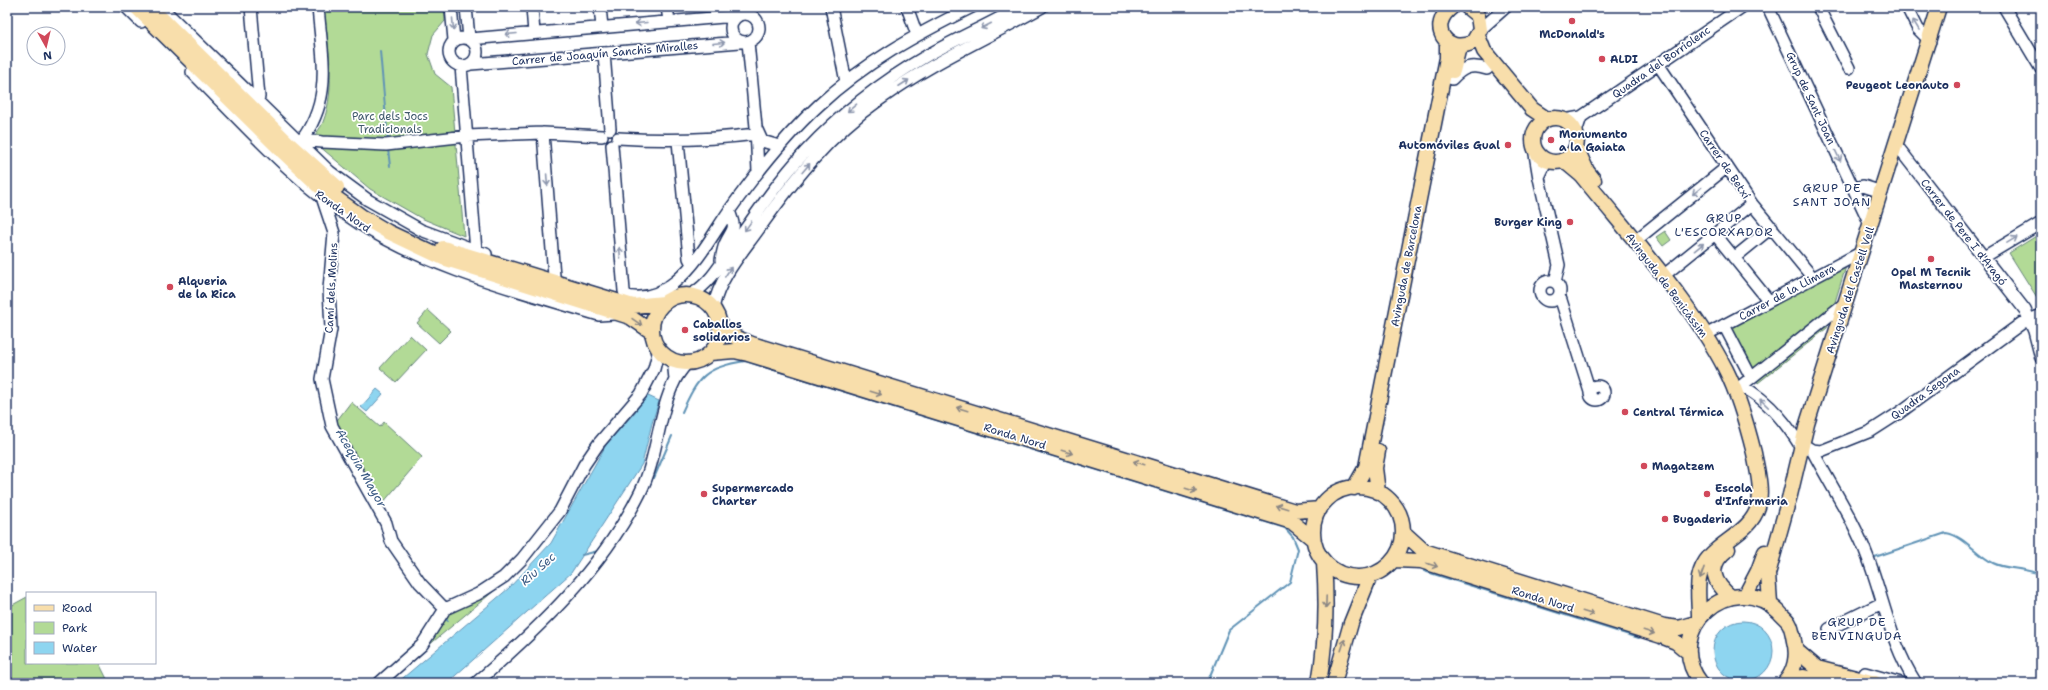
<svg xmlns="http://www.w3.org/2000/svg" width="2048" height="690" font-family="'Shantell Sans',sans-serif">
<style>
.green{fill:#b2da96;stroke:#66847a}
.water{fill:#8ed5f0;stroke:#6093b6}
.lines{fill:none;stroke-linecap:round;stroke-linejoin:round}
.stream{stroke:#6093b6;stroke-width:2}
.minor-casing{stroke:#1b2f5e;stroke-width:14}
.major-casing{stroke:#1b2f5e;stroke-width:17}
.minor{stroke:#fff;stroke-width:11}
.major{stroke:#f8deab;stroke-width:14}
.oneway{stroke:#8d97ae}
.oneway2{stroke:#8a8684}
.poi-dot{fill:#d1495b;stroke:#fff;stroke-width:1.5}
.labels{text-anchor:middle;stroke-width:3.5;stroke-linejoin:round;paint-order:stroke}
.poi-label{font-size:11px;font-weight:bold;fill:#1b2f5e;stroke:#fff;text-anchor:start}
.street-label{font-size:11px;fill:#1b2f5e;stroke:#fff}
.park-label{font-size:11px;fill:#415a6c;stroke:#fff}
.neighbourhood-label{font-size:12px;letter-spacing:1px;fill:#1b2f5e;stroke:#fff}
.water-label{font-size:12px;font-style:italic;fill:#385882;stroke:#fff}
</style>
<rect width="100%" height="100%" fill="#fff"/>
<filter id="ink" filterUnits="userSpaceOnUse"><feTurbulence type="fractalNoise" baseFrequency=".025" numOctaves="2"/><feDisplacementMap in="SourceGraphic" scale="8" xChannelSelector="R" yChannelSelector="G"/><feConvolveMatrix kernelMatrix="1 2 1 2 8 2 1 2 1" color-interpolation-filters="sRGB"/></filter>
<g filter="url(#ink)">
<path class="green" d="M 324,7 L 444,7 L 445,21 L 433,35 L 428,54 L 435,74 L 451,87 L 464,236 L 421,218 L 370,189 L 312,140 C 315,134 321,128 323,122 C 337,86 327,44 324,7 Z
M 1665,231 L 1671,240 L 1663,246 L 1656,237 Z
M 2041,233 L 2041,297 L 2038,299 L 2009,253 Z
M 1847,263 L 1827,328 L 1758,383 L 1728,327 Z
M 428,310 L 451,331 L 439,343 L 417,323 Z
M 410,335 L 426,350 L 396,382 L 380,368 Z
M 351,402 L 380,427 L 384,422 L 422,457 L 382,504 L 335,423 Z
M 495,590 L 428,646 L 427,646 L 447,613 L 477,601 Z
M 27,597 L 27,663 L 99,663 L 109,683 L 7,683 L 7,608 Z"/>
<path class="water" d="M 377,389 L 383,394 L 367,412 L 361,407 Z
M 646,395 L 659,401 L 652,423 L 642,464 L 571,573 L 447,683 L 397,683 L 509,588 L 551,543 L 606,445 L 635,412 Z
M1713 651a30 30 0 1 1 60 0a30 30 0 1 1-60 0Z"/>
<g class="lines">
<path class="stream" d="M 380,51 L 388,141
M 388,149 L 390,166
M 682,412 C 698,377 705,367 745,361 L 1285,528 L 1293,537 L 1298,549 L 1290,582 L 1229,630 L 1207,683
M 654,478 L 672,436
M 582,555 L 598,551
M 1872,558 L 1946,533 C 1965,536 1976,555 1993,563 C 2007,570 2025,567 2041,575
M 1424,571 L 1639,638
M 445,618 L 448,621"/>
<g class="minor-casing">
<path id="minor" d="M 126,7 L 141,22
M 161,7 L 330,172 L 368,200 L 421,230 L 486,254
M 251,7 L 259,97 L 256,100
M 451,7 L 454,40
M 466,7 L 469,38
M 532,7 L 534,33
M 600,7 L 602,27
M 667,7 L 669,21
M 831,7 L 846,82
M 907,7 L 917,35
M 1768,7 L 1871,226
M 1818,7 L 1849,68
M 1907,7 L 1918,29 L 1930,41
M 2004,7 L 2041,69
M731 28a14 14 0 1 1 28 0a14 14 0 1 1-28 0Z
M 1480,30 L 1506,7
M449 52a14 14 0 1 1 28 0a14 14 0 1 1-28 0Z
M 470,39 L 735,16
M 748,42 L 756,127 L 758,172
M 604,53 L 610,129
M 471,64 L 740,42
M 1658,64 L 1752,204 L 1813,278
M 461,66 L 476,251
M 192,72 C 245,125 296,184 360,224 C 433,270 517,290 599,315 L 614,314
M 1452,79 C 1463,67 1471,64 1487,69
M 1564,120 L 1581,117 L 1742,7
M 757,130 L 762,141 L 779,146
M 1576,132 L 1581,117
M 543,133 L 554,276
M 618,138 C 665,141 709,140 756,134
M 302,140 L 322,142 L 386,145 L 467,136 L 543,133 L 602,136
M 678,141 L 689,258 L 692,264
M 1533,142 L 1539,178 L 1559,265 L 1555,282
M 299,144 C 334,98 322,60 318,7
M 612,145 L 624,291 L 626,296 C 645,300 662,293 676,281 C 698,263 713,234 729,211 C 756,173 785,136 819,105 C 864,63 917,34 972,7
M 1897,146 L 2025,310 L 2034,331 L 2041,358
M 1539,177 L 1547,160
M 1854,189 L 1863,186 L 1882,192
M 322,197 L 334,233 L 329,289 L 331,329 L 322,379 L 332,426 L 386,523 L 391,541 L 420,583 L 445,609
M 1715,234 L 1769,301
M 1640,237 L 1727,167
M 1984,257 L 2041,223
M 1734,258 L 1772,227
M 721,260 C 722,255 723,249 725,244 C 733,227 737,231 729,211
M 1668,272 L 1752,204
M1540 291a10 10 0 1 1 20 0a10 10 0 1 1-20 0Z
M 692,294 C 712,282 723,260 737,241 C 758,211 779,180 805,152 C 840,114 883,81 928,55 C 958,38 990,24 1020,7
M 1558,297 L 1561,300 L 1590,392
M 713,308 C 720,277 740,255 758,230 C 792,182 830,134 879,100 C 930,63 987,38 1042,7
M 1724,325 L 1751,377
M 1711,332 L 1862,252
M 673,360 L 675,379
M1590 393a7 7 0 1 1 14 0a7 7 0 1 1-14 0Z
M 1802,444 L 1812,450 L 1821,451 L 1871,431 L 1899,413 L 2022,323 L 2041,315
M 1801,447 C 1787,424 1766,398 1741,386 L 1845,303
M 1812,450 C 1831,486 1854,520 1868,558 C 1884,600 1891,645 1916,683
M 1829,629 L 1882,603
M 1865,673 L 1901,683
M 379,683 L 422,645 L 445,609 L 478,594 L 504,577 L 522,559 L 560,511 L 584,465 L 599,443 L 641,394 L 654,369 L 659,349
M 476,683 C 539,628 602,569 640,493 C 658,457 657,416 675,380 C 678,374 683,368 687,363"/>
</g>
<g class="major-casing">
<path id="major" d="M 136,7 L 282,151 L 319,186 L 361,216 L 388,232 L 443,258 L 630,317 L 652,332
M 150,7 L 289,144 L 337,187
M 1452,7 C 1427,25 1446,56 1473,42 L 1480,30 L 1478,16 L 1467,7
M 1478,36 L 1484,51 L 1532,109 L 1547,119
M 1453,71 L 1459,47
M1533 140a22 22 0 1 1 44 0a22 22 0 1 1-44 0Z
M 1576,147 L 1587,171 L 1594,180
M 1563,160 L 1581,175 C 1631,237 1690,300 1726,370 C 1739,396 1747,425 1754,453 C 1757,469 1763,491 1758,507 C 1748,539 1705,543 1699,578 C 1697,590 1699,605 1699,617
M 443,248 L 633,306 L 664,303
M652 329a34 34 0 1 1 68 0a34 34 0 1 1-68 0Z
M 721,328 L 735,337 L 752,344 L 1295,511 L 1320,509
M 710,353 L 734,351 L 748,354 L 1292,522 L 1313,539
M1313 532a45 45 0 1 1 90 0a45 45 0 1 1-90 0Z
M 1354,488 L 1366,467 L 1447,58 L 1447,42
M 1378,492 L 1375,468 L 1378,451
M 1403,532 L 1424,551 L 1664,626 L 1679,628 L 1696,623
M 1728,549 C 1706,566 1713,582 1731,597
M 1394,560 L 1421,561 L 1661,636 L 1676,642 L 1688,652
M 1745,596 L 1758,571 L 1765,552
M 1770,603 L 1768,574 L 1790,495 L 1807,424 L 1939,7
M 1797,651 L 1817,668 L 1875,683
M 1788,679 L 1804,677 L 1834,683
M 1319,683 C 1326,643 1327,603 1324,563
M 1334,683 L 1351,623 L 1370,576
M 1701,683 C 1660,631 1732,565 1779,612 C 1782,616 1787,619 1789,623 C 1792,628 1793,636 1794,641 C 1798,655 1795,672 1784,683"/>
</g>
<use href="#minor" class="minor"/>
<use href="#major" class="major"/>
</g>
<defs><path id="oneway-shaft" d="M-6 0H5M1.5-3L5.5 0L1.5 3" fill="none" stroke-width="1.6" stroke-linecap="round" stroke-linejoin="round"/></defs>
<g class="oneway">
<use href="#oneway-shaft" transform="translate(641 23) rotate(175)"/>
<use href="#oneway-shaft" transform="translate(453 24) rotate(85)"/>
<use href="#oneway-shaft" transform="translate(1916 25) rotate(-121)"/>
<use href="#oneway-shaft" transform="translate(986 26) rotate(153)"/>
<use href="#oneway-shaft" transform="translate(511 34) rotate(175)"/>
<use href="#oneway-shaft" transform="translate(719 43) rotate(-5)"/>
<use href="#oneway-shaft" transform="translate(904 83) rotate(-33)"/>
<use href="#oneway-shaft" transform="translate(852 108) rotate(140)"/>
<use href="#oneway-shaft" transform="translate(1838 156) rotate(65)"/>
<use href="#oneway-shaft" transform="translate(806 168) rotate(-50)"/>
<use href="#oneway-shaft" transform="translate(547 180) rotate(86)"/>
<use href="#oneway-shaft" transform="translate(1697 191) rotate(141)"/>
<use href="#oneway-shaft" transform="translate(748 226) rotate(125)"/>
<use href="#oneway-shaft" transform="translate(2012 240) rotate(-31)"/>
<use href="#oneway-shaft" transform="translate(1699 247) rotate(-39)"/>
<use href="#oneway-shaft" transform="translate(620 253) rotate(-95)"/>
<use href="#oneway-shaft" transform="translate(728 272) rotate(-57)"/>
<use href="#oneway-shaft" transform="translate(1764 403) rotate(-136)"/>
</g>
<g class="oneway2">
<use href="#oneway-shaft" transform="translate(637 322) rotate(35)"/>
<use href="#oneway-shaft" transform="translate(876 393) rotate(17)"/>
<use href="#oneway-shaft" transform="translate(962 409) rotate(-163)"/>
<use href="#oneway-shaft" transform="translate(1067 452) rotate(17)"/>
<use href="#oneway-shaft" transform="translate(1139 463) rotate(-163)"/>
<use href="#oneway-shaft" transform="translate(1191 490) rotate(17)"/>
<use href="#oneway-shaft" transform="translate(1282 507) rotate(-163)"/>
<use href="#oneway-shaft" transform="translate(1432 565) rotate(17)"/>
<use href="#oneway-shaft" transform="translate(1702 573) rotate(110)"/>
<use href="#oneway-shaft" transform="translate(1326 602) rotate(92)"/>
<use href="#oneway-shaft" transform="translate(1588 613) rotate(17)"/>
<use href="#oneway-shaft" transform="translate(1649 632) rotate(17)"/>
<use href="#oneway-shaft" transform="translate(1343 645) rotate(-72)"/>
</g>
</g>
<g class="poi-dot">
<circle cx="1572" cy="21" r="4"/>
<circle cx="1602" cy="59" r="4"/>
<circle cx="1957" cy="85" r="4"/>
<circle cx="1551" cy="140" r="4"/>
<circle cx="1508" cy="145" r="4"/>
<circle cx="1570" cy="222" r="4"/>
<circle cx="1931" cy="259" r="4"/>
<circle cx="170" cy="287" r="4"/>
<circle cx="685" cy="330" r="4"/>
<circle cx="1625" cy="412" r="4"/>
<circle cx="1644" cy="466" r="4"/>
<circle cx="704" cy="494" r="4"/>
<circle cx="1707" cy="494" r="4"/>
<circle cx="1665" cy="519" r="4"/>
</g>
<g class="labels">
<g class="poi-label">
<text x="1572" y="38" text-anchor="middle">McDonald's</text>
<text x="1610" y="63">ALDI</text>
<text x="1949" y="89" text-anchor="end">Peugeot Leonauto</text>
<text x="1559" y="138">Monumento<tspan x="1559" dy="13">a la Gaiata</tspan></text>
<text x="1500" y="149" text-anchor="end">Automóviles Gual</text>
<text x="1562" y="226" text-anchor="end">Burger King</text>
<text x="1931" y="276" text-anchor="middle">Opel M Tecnik<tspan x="1931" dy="13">Masternou</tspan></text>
<text x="178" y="285">Alqueria<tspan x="178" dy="13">de la Rica</tspan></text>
<text x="693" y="328">Caballos<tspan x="693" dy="13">solidarios</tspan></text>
<text x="1633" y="416">Central Térmica</text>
<text x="1652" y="470">Magatzem</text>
<text x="712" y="492">Supermercado<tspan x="712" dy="13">Charter</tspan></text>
<text x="1715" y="492">Escola<tspan x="1715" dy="13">d'Infermeria</tspan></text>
<text x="1673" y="523">Bugaderia</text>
</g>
<g class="street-label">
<text transform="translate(605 53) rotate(-5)" y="4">Carrer de Joaquín Sanchis Miralles</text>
<text transform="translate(1661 62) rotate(-35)" y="4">Quadra del Borriolenc</text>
<text transform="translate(1811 98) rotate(65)" y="4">Grup de Sant Joan</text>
<text transform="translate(1725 164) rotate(56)" y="4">Carrer de Betxí</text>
<text transform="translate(343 211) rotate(35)" y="4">Ronda Nord</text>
<text transform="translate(1964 232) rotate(52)" y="4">Carrer de Pere I d'Aragó</text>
<text transform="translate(1406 266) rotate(-79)" y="4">Avinguda de Barcelona</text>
<text transform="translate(1667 285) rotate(53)" y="4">Avinguda de Benicàssim</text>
<text transform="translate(331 288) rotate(-87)" y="4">Camí dels Molins</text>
<text transform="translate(1850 290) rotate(-72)" y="4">Avinguda del Castell Vell</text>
<text transform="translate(1787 292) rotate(-28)" y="4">Carrer de la Llimera</text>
<text transform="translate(1925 393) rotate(-36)" y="4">Quadra Segona</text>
<text transform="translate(1015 436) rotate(17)" y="4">Ronda Nord</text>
<text transform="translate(1543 599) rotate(17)" y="4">Ronda Nord</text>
</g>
<g class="park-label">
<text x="390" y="120">Parc dels Jocs<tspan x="390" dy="13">Tradicionals</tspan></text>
</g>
<g class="neighbourhood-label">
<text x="1832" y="192">GRUP DE<tspan x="1832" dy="14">SANT JOAN</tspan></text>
<text x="1724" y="222">GRUP<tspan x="1724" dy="14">L'ESCORXADOR</tspan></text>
<text x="1857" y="626">GRUP DE<tspan x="1857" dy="14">BENVINGUDA</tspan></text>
</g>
<g class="water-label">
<text transform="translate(361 468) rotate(60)" y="4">Acequia Mayor</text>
<text transform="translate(538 569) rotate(-42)" y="4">Riu Sec</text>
</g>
</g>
<rect width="2048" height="690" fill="none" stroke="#fff" stroke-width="24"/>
<rect x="12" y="12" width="2024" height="666" fill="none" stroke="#1b2f5e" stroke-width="1.5" filter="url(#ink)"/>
<rect x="26" y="592" width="130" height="72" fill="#ffffff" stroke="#a4acbf"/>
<rect x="34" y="605" width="20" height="6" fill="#f8deab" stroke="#a4acbf"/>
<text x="62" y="612" font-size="12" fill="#1b2f5e">Road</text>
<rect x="34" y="622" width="20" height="12" fill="#b2da96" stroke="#a4acbf"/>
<text x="62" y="632" font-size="12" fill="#1b2f5e">Park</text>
<rect x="34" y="642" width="20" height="12" fill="#8ed5f0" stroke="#a4acbf"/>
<text x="62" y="652" font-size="12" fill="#1b2f5e">Water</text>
<g transform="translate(46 46) rotate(172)"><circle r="19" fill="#ffffff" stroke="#a4acbf"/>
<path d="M0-3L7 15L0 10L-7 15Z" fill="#d1495b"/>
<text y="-6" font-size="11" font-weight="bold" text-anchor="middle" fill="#1b2f5e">N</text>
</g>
</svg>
